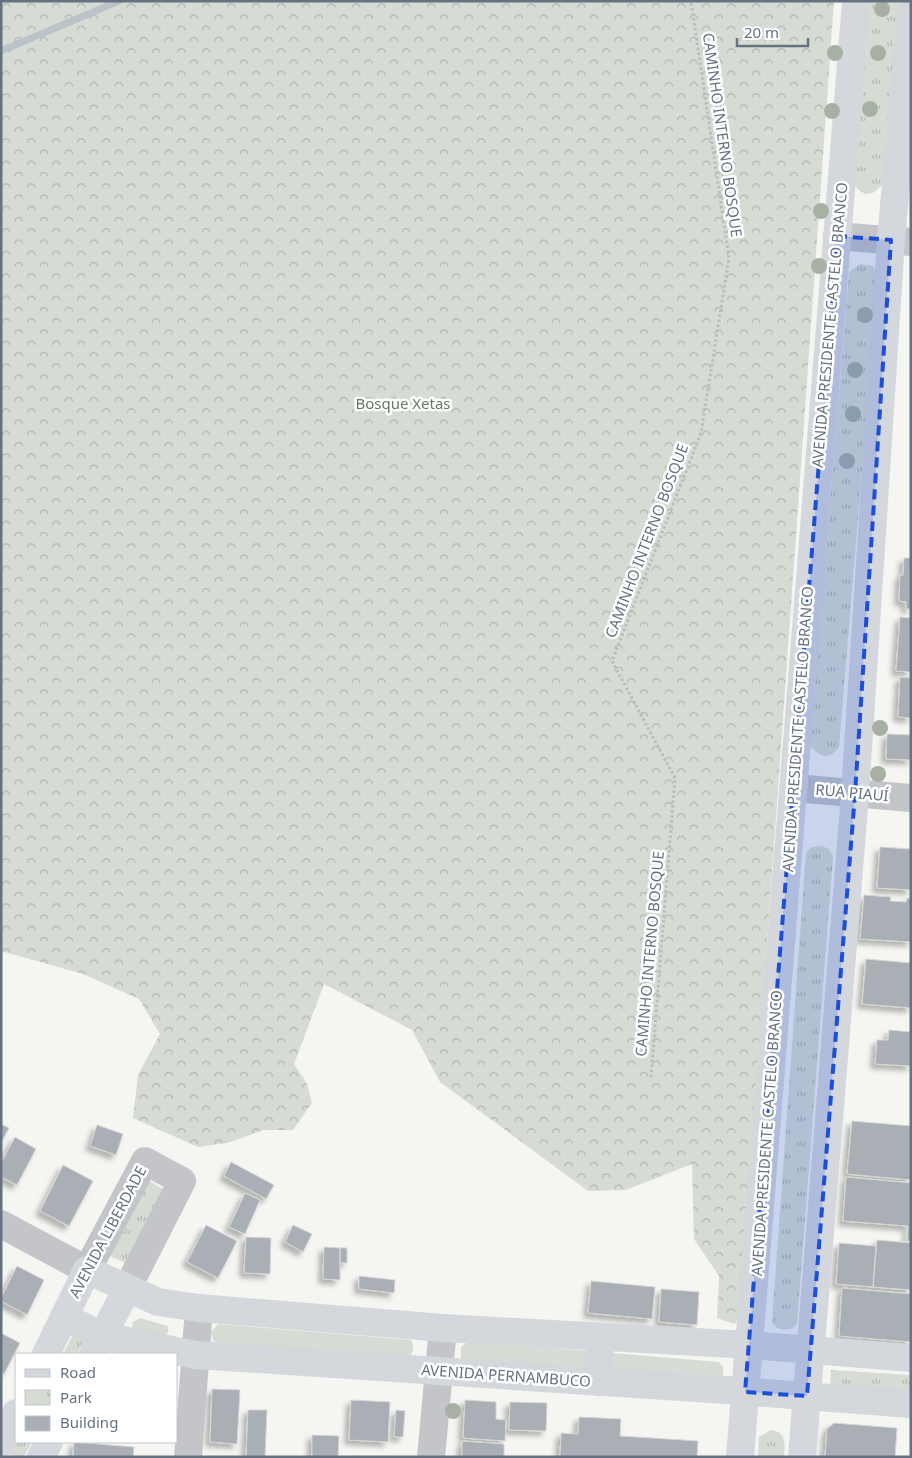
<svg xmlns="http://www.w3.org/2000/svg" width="912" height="1458" font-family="'Noto Sans',sans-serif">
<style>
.grass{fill:#d6dcd3}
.forest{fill:url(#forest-crowns)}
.park{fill:url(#park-tufts)}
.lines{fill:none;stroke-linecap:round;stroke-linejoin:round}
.stream{stroke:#bac3c8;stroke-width:7}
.building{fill:#a9afb5;stroke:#d6d6d4;filter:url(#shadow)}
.path{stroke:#babcbe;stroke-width:3;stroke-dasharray:2.5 2.5;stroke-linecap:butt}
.street{stroke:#c3c5c9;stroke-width:28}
.secondary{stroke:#d4d8dc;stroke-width:28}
.tree{fill:#a6b1a4}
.marked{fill:#1d4ed8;fill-opacity:0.2;stroke:#1d4ed8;stroke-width:4;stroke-dasharray:10 6;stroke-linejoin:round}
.labels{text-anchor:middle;stroke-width:5;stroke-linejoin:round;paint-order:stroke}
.street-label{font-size:15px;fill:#667281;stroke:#fff}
.park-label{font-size:15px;fill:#667964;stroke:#fff}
</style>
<defs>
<pattern id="forest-crowns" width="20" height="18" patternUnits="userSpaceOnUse" patternTransform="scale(1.25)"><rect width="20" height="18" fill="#d6dcd3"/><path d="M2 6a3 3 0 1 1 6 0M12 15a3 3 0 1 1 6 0" fill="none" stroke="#b1b7b1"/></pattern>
<pattern id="park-tufts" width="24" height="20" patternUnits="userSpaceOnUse" patternTransform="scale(1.25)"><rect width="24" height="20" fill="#d6dcd3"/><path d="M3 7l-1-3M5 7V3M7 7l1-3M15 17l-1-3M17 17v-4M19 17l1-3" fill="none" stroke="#b1b7b1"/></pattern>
<filter id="shadow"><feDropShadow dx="-4.5" dy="4.5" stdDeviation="2.5" flood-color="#0004"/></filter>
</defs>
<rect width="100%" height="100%" fill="#f5f5f2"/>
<path class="grass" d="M 140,1318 L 168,1326 L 168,1332 L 164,1337 L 133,1332 L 132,1323 Z
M 218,1324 L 411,1340 C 415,1347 413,1352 409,1358 L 218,1344 L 213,1340 L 211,1332 Z
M 469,1341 L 719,1362 L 723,1367 L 723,1375 L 716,1380 L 468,1362 L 461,1358 L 461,1347 Z"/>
<path class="forest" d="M 1,1 L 834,1 L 741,1309 L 735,1324 L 717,1318 L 719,1276 L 694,1239 L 692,1164 L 626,1190 L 588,1191 L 440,1082 L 412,1030 L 324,984 L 294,1064 L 307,1084 L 312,1103 L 293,1130 L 264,1130 L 227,1143 L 198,1147 L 133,1118 L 138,1075 L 160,1034 L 139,999 L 83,974 L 1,951 Z"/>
<path class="park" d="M 868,1 L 898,1 L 884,181 C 875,198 861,198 852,181 Z
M 860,264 L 873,266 L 878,277 L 839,747 C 829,760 819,758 810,745 L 849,272 Z
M 822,846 L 829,849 L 833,856 L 797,1324 L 791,1329 C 782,1330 777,1330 772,1322 L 806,852 L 812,847 Z
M 149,1181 L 163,1189 L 125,1263 L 110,1256 Z
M 81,1319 L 90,1329 L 77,1354 L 63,1354 Z
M 831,1370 L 911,1375 L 911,1393 L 830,1387 Z
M 771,1430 C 787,1432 785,1444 784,1457 L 758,1457 L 759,1437 Z
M 17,1442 L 32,1442 L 24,1457 L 10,1457 Z"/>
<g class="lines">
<path class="stream" d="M 1,51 L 119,1"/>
</g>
<path class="building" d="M 904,558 L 911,558 L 911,609 L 906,609 L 906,602 L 899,601 L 900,575 L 903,575 Z
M 900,617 L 911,618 L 911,672 L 896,671 Z
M 900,677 L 911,678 L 911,718 L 898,717 Z
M 887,734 L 911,735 L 911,760 L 886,759 Z
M 880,847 L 911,849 L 911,890 L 877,888 Z
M 864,895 L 891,897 L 890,901 L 906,902 L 907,898 L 911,898 L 911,942 L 860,939 Z
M 866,959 L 911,963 L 911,1008 L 862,1004 Z
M 889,1030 L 911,1032 L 911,1066 L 875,1064 L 877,1040 L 888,1040 Z
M 852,1121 L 911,1126 L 911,1180 L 847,1174 Z
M 1,1124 L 9,1128 L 1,1143 Z
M 97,1125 L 123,1134 L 116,1155 L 90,1146 Z
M 15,1137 L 36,1149 L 17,1185 L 1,1177 L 1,1163 Z
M 231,1162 L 274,1185 L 266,1199 L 224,1176 Z
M 63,1165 L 93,1181 L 69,1226 L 40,1211 Z
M 846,1177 L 911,1183 L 911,1241 L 907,1241 L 908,1226 L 843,1221 Z
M 245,1193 L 260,1200 L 245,1234 L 229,1227 Z
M 206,1225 L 237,1241 L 218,1278 L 187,1262 Z
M 293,1225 L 312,1234 L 303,1252 L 285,1242 Z
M 246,1237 L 271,1238 L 270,1274 L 244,1273 Z
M 877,1240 L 911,1243 L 911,1290 L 873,1287 Z
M 839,1243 L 876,1246 L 873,1287 L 836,1284 Z
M 324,1247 L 340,1248 L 340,1280 L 323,1279 Z
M 340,1248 L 347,1248 L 347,1263 L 340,1263 Z
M 17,1266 L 44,1280 L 27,1315 L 1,1301 L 1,1298 Z
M 359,1276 L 395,1280 L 394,1293 L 359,1289 Z
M 591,1281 L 655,1287 L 652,1319 L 588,1313 Z
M 842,1288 L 911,1294 L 911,1342 L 839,1336 Z
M 661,1289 L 699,1292 L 697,1325 L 659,1322 Z
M 1,1333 L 20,1343 L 4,1374 L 1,1372 Z
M 212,1389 L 240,1390 L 237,1444 L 210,1442 Z
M 351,1400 L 390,1402 L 388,1442 L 349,1440 Z
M 465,1400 L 496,1402 L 496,1419 L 506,1420 L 505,1441 L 463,1438 Z
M 510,1402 L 547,1403 L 546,1431 L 509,1430 Z
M 248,1410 L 267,1410 L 265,1457 L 246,1457 Z
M 396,1410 L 405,1411 L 403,1437 L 394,1437 Z
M 579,1417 L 621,1419 L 620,1436 L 698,1441 L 697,1457 L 560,1457 L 561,1433 L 578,1434 Z
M 834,1423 L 897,1428 L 895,1457 L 825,1457 L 827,1429 Z
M 312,1435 L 339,1436 L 338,1457 L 312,1457 Z
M 462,1441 L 504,1444 L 504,1457 L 462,1457 Z
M 74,1442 L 134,1447 L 133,1457 L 73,1457 Z"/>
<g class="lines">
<path class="path" d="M 651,1077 L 675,778 L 612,661 L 701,433 L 729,258 L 691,1"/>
<path class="street" d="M 837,236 L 911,242
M 794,788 L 911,798
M 1,1224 L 87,1270 L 145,1161 L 182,1181 L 127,1289
M 188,1457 L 199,1308
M 431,1457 L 443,1328"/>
<path class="secondary" d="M 64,1317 L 103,1336 L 196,1355 L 726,1390 L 911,1404
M 46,1354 L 87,1270 L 158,1302 L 199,1308 L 443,1328 L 750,1345 L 911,1358
M 93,1354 L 127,1289
M 598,1382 L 600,1337
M 1,1444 L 16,1413
M 41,1457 L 49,1442
M 740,1457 L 856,1
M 802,1457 L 855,794 L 891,240 L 911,9"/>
</g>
<g class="tree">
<circle cx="882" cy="9" r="8"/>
<circle cx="835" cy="53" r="8"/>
<circle cx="878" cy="53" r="8"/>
<circle cx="870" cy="109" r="8"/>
<circle cx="832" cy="111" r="8"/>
<circle cx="821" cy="211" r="8"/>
<circle cx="819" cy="266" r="8"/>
<circle cx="865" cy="315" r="8"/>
<circle cx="855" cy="370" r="8"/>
<circle cx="853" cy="414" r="8"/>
<circle cx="847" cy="461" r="8"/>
<circle cx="880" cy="728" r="8"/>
<circle cx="878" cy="774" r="8"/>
<circle cx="453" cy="1411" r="8"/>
</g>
<path class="marked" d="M 837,236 L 891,240 L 855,794 L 807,1396 L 745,1392 Z"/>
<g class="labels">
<g class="street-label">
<text transform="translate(722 135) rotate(82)" y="5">CAMINHO INTERNO BOSQUE</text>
<text transform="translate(830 325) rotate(-85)" y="5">AVENIDA PRESIDENTE CASTELO BRANCO</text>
<text transform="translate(647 541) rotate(-69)" y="5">CAMINHO INTERNO BOSQUE</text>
<text transform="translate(798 729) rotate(-86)" y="5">AVENIDA PRESIDENTE CASTELO BRANCO</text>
<text transform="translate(852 793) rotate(5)" y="5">RUA PIAUÍ</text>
<text transform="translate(650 954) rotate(-85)" y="5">CAMINHO INTERNO BOSQUE</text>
<text transform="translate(767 1133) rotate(-86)" y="5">AVENIDA PRESIDENTE CASTELO BRANCO</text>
<text transform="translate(108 1232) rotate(-62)" y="5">AVENIDA LIBERDADE</text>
<text transform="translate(506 1376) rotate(4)" y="5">AVENIDA PERNAMBUCO</text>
</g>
<g class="park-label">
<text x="403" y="409">Bosque Xetas</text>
</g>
</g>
<rect width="912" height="1458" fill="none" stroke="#667281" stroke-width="5"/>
<rect x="15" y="1353" width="162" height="90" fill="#ffffff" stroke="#c2c7cd"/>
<rect x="25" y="1369" width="25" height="8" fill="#d4d8dc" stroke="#c2c7cd"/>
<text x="60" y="1378" font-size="15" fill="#667281">Road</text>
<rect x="25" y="1390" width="25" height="15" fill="url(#park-tufts)" stroke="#c2c7cd"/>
<text x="60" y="1403" font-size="15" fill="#667281">Park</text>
<rect x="25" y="1416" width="25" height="15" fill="#a9afb5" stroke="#c2c7cd"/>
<text x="60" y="1428" font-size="15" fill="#667281">Building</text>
<path d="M737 38v8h71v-8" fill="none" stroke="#667281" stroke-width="2.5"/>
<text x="744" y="38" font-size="15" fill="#667281" stroke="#ffffff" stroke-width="4" paint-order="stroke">20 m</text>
</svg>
